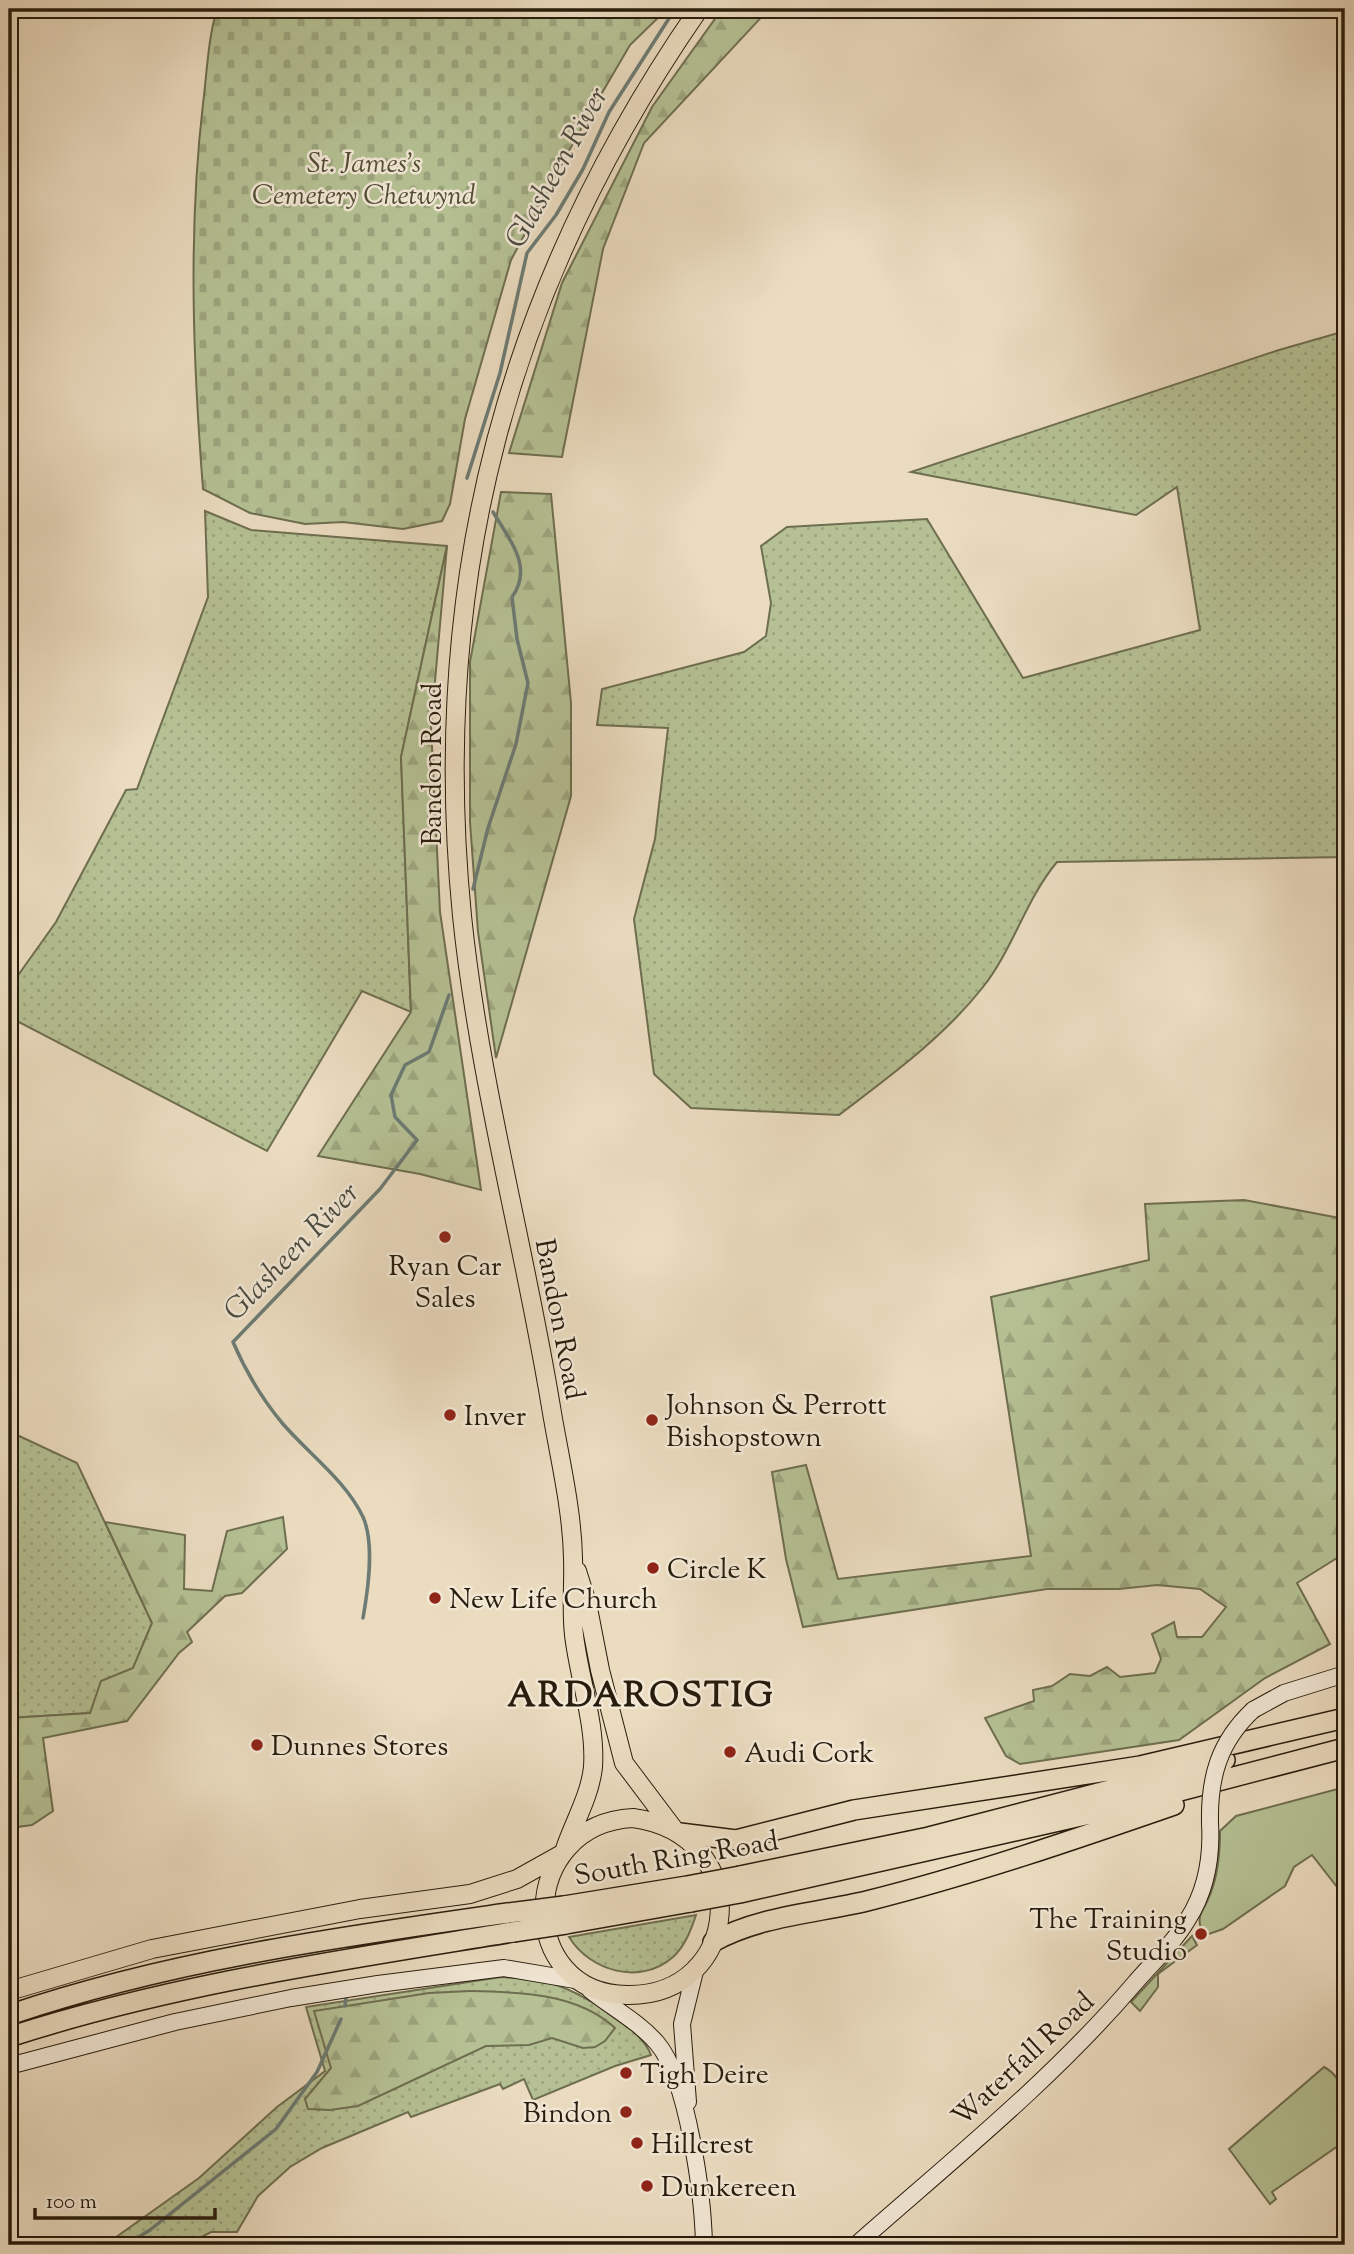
<svg xmlns="http://www.w3.org/2000/svg" width="1354" height="2254" font-family="'Sorts Mill Goudy',serif">
<style>
.grass{fill:url(#grass-dots);stroke:#6e6e50;stroke-width:2}
.forest{fill:url(#forest-firs);stroke:#6e6e50;stroke-width:2}
.cemetery{fill:url(#cemetery-stones);stroke:#6e6e50;stroke-width:2}
.park{fill:#b5c194;stroke:#6e6e50;stroke-width:2}
.lines{fill:none;stroke-linecap:round;stroke-linejoin:round}
.stream{stroke:#6c7b74;stroke-width:3.5}
.secondary-casing{stroke:#281c0c;stroke-width:18}
.primary-casing{stroke:#281c0c;stroke-width:20}
.highway-casing{stroke:#281c0c;stroke-width:22}
.secondary{stroke:#f2e8d6;stroke-width:16}
.primary{stroke:#ebdcc0;stroke-width:18}
.highway{stroke:#ebdcc0;stroke-width:19}
.secondary-bridge-casing{stroke:#281c0c;stroke-width:18;stroke-linecap:butt}
.highway-bridge-casing{stroke:#281c0c;stroke-width:22;stroke-linecap:butt}
.secondary-bridge{stroke:#f2e8d6;stroke-width:16}
.highway-bridge{stroke:#ebdcc0;stroke-width:19}
.poi-dot{fill:#8f2418;stroke:#f2e8d6;stroke-width:2.5}
.labels{text-anchor:middle;stroke-width:5;stroke-linejoin:round;paint-order:stroke}
.park-label{font-size:28px;font-style:italic;fill:#524e35;stroke:#f2e8d6}
.street-label{font-size:28px;fill:#281c0c;stroke:#f2e8d6}
.poi-label{font-size:28px;fill:#281c0c;stroke:#f2e8d6;text-anchor:start}
.water-label{font-size:30px;font-style:italic;fill:#4a4b40;stroke:#f2e8d6}
.district-label{font-size:35px;font-weight:bold;letter-spacing:2px;fill:#281c0c;stroke:#f2e8d6}
</style>
<defs>
<pattern id="grass-dots" width="8" height="8" patternUnits="userSpaceOnUse" patternTransform="scale(1.75)"><rect width="8" height="8" fill="#b5c194"/><path d="M2 2h.1M6 6h.1" fill="none" stroke="#9ca57e" stroke-width="1.8" stroke-linecap="round"/></pattern>
<pattern id="forest-firs" width="22" height="20" patternUnits="userSpaceOnUse" patternTransform="scale(1.75)"><rect width="22" height="20" fill="#b5c194"/><path d="M5 1l3.5 6h-7zM16 11l3.5 6h-7z" fill="#9ca57e"/></pattern>
<pattern id="cemetery-stones" width="16" height="16" patternUnits="userSpaceOnUse" patternTransform="scale(1.75)"><rect width="16" height="16" fill="#b5c194"/><path d="M2 7V4a2 2 0 0 1 4 0v3zM10 15v-3a2 2 0 0 1 4 0v3z" fill="#9ca57e"/></pattern>
</defs>
<rect width="100%" height="100%" fill="#ebdcc0"/>
<filter id="stains"><feTurbulence type="fractalNoise" baseFrequency=".00286" numOctaves="4"/><feColorMatrix values="0 0 0 0 .2 0 0 0 0 .09 0 0 0 0 .02 0 0 0 .5 -.17"/></filter>
<radialGradient id="worn" r=".72"><stop offset=".6" stop-color="#630" stop-opacity="0"/><stop offset="1" stop-color="#630" stop-opacity=".3"/></radialGradient>
<path class="grass" d="M 1345,331 L 1345,857 L 1057,862 C 1026,899 1013,949 983,987 C 943,1038 890,1076 839,1115 L 691,1108 L 654,1074 L 634,919 L 655,839 L 668,728 L 597,725 L 602,689 L 744,652 L 766,636 L 771,603 L 761,546 L 787,527 L 927,519 L 1023,678 L 1200,630 L 1177,487 L 1136,515 L 911,472 L 1279,350 Z
M 205,511 L 251,530 L 447,546 L 401,757 L 411,1012 L 362,991 L 267,1151 L 9,1017 L 9,988 L 56,922 L 126,790 L 137,789 L 208,597 Z
M 17,1435 L 77,1463 L 152,1623 L 133,1669 L 102,1681 L 91,1713 L 9,1718 L 9,1438 Z
M 696,1915 C 691,1930 685,1946 673,1957 C 640,1986 590,1971 569,1937 Z
M 501,1977 C 517,1978 534,1978 550,1983 C 578,1991 641,2027 651,2055 L 615,2066 L 533,2100 L 524,2079 L 503,2089 L 500,2084 L 411,2117 L 408,2112 L 322,2148 L 290,2167 L 258,2196 L 237,2232 L 211,2232 L 186,2245 L 105,2245 L 199,2178 L 277,2107 L 325,2071 L 306,2007 Z"/>
<path class="forest" d="M 722,9 L 769,9 L 644,143 L 603,249 L 562,457 L 509,453 L 562,283 L 652,107 Z
M 501,492 L 551,494 L 571,703 L 571,796 L 496,1058 L 478,932 L 470,822 L 470,662 Z
M 447,546 L 431,726 L 440,912 L 481,1190 L 420,1174 L 318,1156 L 411,1012 L 401,757 Z
M 1244,1200 L 1345,1219 L 1345,1553 L 1297,1583 L 1330,1644 L 1265,1678 L 1179,1740 L 1020,1764 L 1006,1756 L 985,1718 L 1034,1701 L 1033,1690 L 1052,1686 L 1070,1674 L 1090,1676 L 1107,1667 L 1120,1677 L 1155,1673 L 1161,1659 L 1152,1634 L 1174,1622 L 1177,1637 L 1202,1637 L 1226,1607 L 1200,1589 L 1157,1585 L 1119,1589 L 1047,1589 L 803,1627 L 786,1559 L 772,1472 L 806,1465 L 838,1579 L 1031,1556 L 991,1297 L 1149,1260 L 1145,1204 Z
M 283,1517 L 287,1549 L 242,1593 L 225,1596 L 187,1632 L 192,1642 L 179,1653 L 127,1721 L 43,1738 L 53,1811 L 32,1825 L 9,1828 L 9,1718 L 90,1713 L 101,1681 L 133,1668 L 152,1623 L 105,1522 L 185,1535 L 184,1589 L 212,1591 L 227,1531 Z
M 470,1991 C 519,1992 577,1993 615,2028 L 605,2041 L 595,2047 L 583,2048 L 552,2038 L 529,2045 L 486,2046 L 358,2106 L 330,2110 L 308,2109 L 305,2099 L 331,2068 L 314,2011 L 429,1993 Z"/>
<path class="cemetery" d="M 217,9 L 667,9 L 630,45 L 578,134 L 511,260 L 465,419 L 450,504 L 442,521 L 403,529 L 343,522 L 305,524 L 250,513 L 203,489 C 193,361 188,232 203,104 C 207,72 208,39 217,9 Z"/>
<path class="park" d="M 1345,1787 L 1345,1897 L 1312,1855 L 1294,1867 L 1285,1886 L 1223,1929 L 1209,1934 L 1201,1928 C 1196,1915 1205,1909 1209,1897 C 1218,1877 1220,1853 1220,1831 L 1236,1816 Z
M 1192,1936 L 1197,1945 L 1158,1974 L 1158,1987 L 1140,2011 L 1131,2002 Z
M 1324,2067 C 1351,2081 1345,2117 1345,2141 L 1272,2192 L 1276,2199 L 1270,2204 L 1229,2149 Z"/>
<g class="lines">
<path class="stream" d="M 467,478 L 500,373 L 527,253 L 556,215 L 583,169 L 609,112 L 675,9
M 473,889 L 488,828 L 516,744 L 528,683 L 517,639 L 512,597 C 534,567 509,539 493,512
M 363,1618 C 368,1590 375,1544 363,1517 C 346,1481 309,1454 283,1424 C 262,1399 246,1372 233,1342 L 380,1189 L 417,1140 L 395,1117 L 391,1095 L 405,1065 L 429,1052 L 449,995
M 345,2006 L 346,1998
M 126,2245 L 150,2230 L 276,2129 L 317,2072 L 341,2019"/>
<g class="secondary-casing">
<path id="secondary" d="M 1253,1710 L 1284,1693 L 1345,1674
M 590,1990 C 611,2007 639,2022 657,2043 C 688,2079 703,2197 704,2245
M 9,2066 L 175,2022 L 291,1998 L 378,1984 L 504,1968 L 575,1980
M 688,2102 L 682,2024 L 696,1967
M 856,2245 C 951,2161 1051,2081 1134,1984 C 1152,1963 1174,1943 1188,1919 C 1207,1889 1212,1857 1210,1823"/>
</g>
<g class="primary-casing">
<path id="primary" d="M 577,1571 L 587,1603 L 600,1670 L 624,1763 L 673,1828
M 633,1818 C 757,1835 742,1997 627,1995 C 515,1994 517,1824 633,1818 Z
M 565,1849 C 574,1822 590,1796 593,1767 C 596,1724 579,1678 574,1635 C 571,1608 574,1584 573,1558 C 572,1508 559,1456 551,1407 C 524,1243 479,1081 462,916 C 429,580 507,286 699,9
M 9,1991 L 152,1949 L 360,1909 L 470,1894 L 517,1879 L 560,1855"/>
</g>
<g class="highway-casing">
<path id="highway" d="M 680,1833 L 736,1840 L 854,1810 L 1140,1766 L 1345,1718
M 740,1876 L 929,1837 L 1225,1760
M 740,1893 L 1103,1811 L 1345,1748
M 564,1906 L 687,1886
M 566,1924 L 691,1902
M 713,1942 C 759,1916 817,1913 867,1901 C 971,1875 1073,1840 1174,1805
M 9,2015 C 170,1960 340,1937 508,1913
M 9,2037 C 173,1984 342,1960 513,1932"/>
</g>
<use href="#secondary" class="secondary"/>
<use href="#primary" class="primary"/>
<use href="#highway" class="highway"/>
<g class="secondary-bridge-casing">
<path id="secondary-bridge" d="M 1210,1823 C 1209,1777 1219,1742 1253,1710"/>
</g>
<g class="highway-bridge-casing">
<path id="highway-bridge" d="M 687,1886 L 740,1876
M 691,1902 L 740,1893
M 508,1913 L 564,1906
M 513,1932 L 566,1924"/>
</g>
<use href="#secondary-bridge" class="secondary-bridge"/>
<use href="#highway-bridge" class="highway-bridge"/>
</g>
<g class="poi-dot">
<circle cx="445" cy="1237" r="7"/>
<circle cx="450" cy="1415" r="7"/>
<circle cx="652" cy="1420" r="7"/>
<circle cx="653" cy="1568" r="7"/>
<circle cx="435" cy="1598" r="7"/>
<circle cx="257" cy="1745" r="7"/>
<circle cx="730" cy="1752" r="7"/>
<circle cx="1201" cy="1934" r="7"/>
<circle cx="626" cy="2073" r="7"/>
<circle cx="626" cy="2112" r="7"/>
<circle cx="637" cy="2143" r="7"/>
<circle cx="647" cy="2186" r="7"/>
</g>
<g class="labels">
<g class="park-label">
<text x="364" y="172">St. James's<tspan x="364" dy="32">Cemetery Chetwynd</tspan></text>
</g>
<g class="street-label">
<text transform="translate(431 764) rotate(-90)" y="10">Bandon Road</text>
<text transform="translate(561 1319) rotate(79)" y="10">Bandon Road</text>
<text transform="translate(676 1857) rotate(-10)" y="10">South Ring Road</text>
<text transform="translate(1022 2058) rotate(-43)" y="10">Waterfall Road</text>
</g>
<g class="poi-label">
<text x="445" y="1275" text-anchor="middle">Ryan Car<tspan x="445" dy="32">Sales</tspan></text>
<text x="666" y="1414">Johnson &amp; Perrott<tspan x="666" dy="32">Bishopstown</tspan></text>
<text x="464" y="1425">Inver</text>
<text x="667" y="1578">Circle K</text>
<text x="449" y="1608">New Life Church</text>
<text x="271" y="1755">Dunnes Stores</text>
<text x="744" y="1762">Audi Cork</text>
<text x="1187" y="1928" text-anchor="end">The Training<tspan x="1187" dy="32">Studio</tspan></text>
<text x="640" y="2083">Tigh Deire</text>
<text x="612" y="2122" text-anchor="end">Bindon</text>
<text x="651" y="2153">Hillcrest</text>
<text x="661" y="2196">Dunkereen</text>
</g>
<g class="water-label">
<text transform="translate(556 167) rotate(-61)" y="10">Glasheen River</text>
<text transform="translate(291 1251) rotate(-46)" y="10">Glasheen River</text>
</g>
<g class="district-label">
<text x="641" y="1706">ARDAROSTIG</text>
</g>
</g>
<rect width="1354" height="2254" fill="none" stroke="#ebdcc0" stroke-width="35"/>
<rect x="10" y="10" width="1333" height="2233" fill="none" stroke="#281c0c" stroke-width="3.5"/>
<rect x="18" y="18" width="1319" height="2219" fill="none" stroke="#281c0c" stroke-width="2"/>
<path d="M35 2208v10h180v-10" fill="none" stroke="#281c0c" stroke-width="3.5"/>
<text x="46" y="2208" font-size="21" fill="#281c0c" stroke="#f2e8d6" stroke-width="5" paint-order="stroke">100 m</text>
<rect width="100%" height="100%" filter="url(#stains)"/>
<rect width="100%" height="100%" fill="url(#worn)"/>
</svg>
